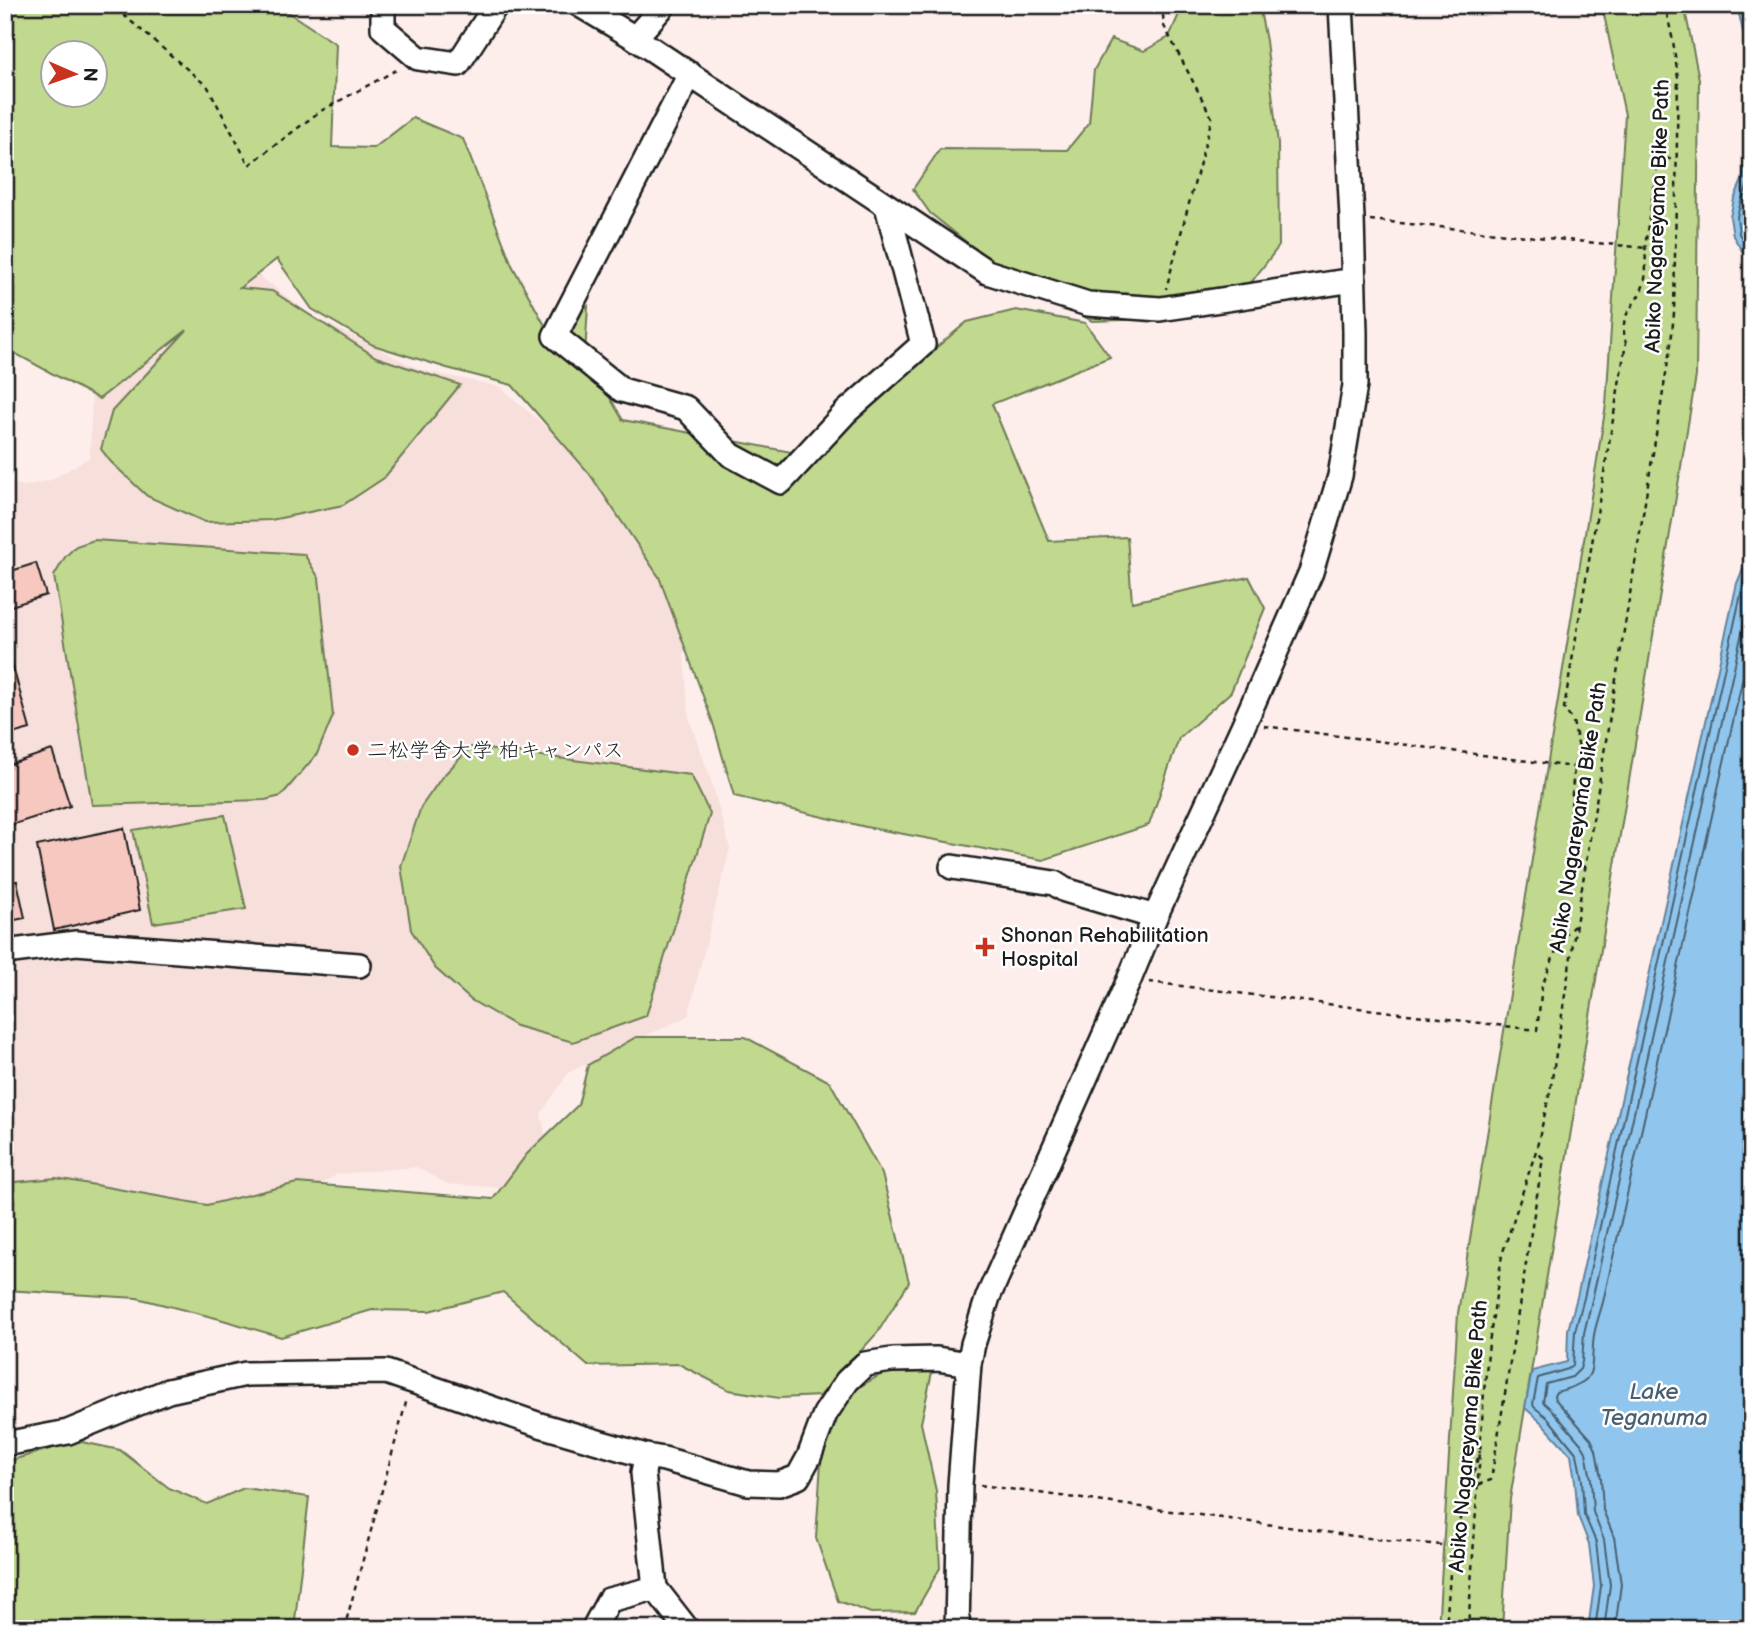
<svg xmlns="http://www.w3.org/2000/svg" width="1757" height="1634" font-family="'Balsamiq Sans','Klee One',sans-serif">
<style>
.built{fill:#f7dfdb}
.green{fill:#c0d98f;stroke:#6e7a56;stroke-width:2;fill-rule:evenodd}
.water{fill:#90c6ee;stroke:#62829a;stroke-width:2}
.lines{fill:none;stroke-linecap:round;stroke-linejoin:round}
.shore{stroke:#4a6070;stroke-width:2}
.building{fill:#f7c8c0;stroke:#1c1c1c;stroke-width:2}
.minor-casing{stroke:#1c1c1c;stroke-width:28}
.path{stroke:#1c1c1c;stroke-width:2.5;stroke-dasharray:5 5;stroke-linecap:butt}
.minor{stroke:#fff;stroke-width:23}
.poi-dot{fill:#c8321e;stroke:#fff;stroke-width:2.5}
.labels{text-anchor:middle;stroke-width:5;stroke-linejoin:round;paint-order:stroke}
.street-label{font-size:21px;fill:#1c1c1c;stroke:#fff}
.poi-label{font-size:21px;fill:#1c1c1c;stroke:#fff;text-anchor:start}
.water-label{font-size:23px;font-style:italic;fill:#4a6070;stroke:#fff}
</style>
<rect width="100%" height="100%" fill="#fdeeec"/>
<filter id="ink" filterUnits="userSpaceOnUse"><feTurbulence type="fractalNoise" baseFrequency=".0143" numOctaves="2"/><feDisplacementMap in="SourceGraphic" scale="14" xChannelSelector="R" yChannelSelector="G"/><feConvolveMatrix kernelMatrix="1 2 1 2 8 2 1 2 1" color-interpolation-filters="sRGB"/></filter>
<g filter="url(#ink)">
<path class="built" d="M 241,262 L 314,317 L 421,370 L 500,387 L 611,483 L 679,592 L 689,718 L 712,783 L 730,848 L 688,1016 L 569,1072 L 541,1114 L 554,1178 L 545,1191 L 447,1184 L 416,1167 L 338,1174 L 287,1204 L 5,1220 L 5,480 L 24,486 L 51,480 L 90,457 L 92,386 Z"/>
<path class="green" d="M 5,5 L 277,5 L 336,44 L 332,147 L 374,148 L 413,118 L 463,139 L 512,265 L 548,331 L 588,306 L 585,355 L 623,420 L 807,455 L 967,322 L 1016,310 L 1085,323 L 1110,357 L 992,404 L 1049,541 L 1127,537 L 1132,602 L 1249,577 L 1265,608 L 1231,692 L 1179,738 L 1149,825 L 1043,860 L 866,827 L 734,796 L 713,723 L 659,577 L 589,473 L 512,385 L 447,368 L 373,345 L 312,309 L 277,259 L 240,288 L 272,291 L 376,357 L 460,385 L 384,478 L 343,505 L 271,520 L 205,522 L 147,496 L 111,462 L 101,449 L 112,411 L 187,330 L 99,399 L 5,348 ZM 52,52 L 94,52 L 94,94 L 52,94 Z
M 1183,5 L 1259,5 L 1266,41 L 1278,144 L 1279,246 L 1247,288 L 1185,318 L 1092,321 L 1000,269 L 930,213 L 913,189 L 940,149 L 1067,150 L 1089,123 L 1094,70 L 1111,39 L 1144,51 L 1169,37 Z
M 1602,5 L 1684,5 L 1699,79 L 1696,376 L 1510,1499 L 1502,1629 L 1438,1629 L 1458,1313 L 1606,405 L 1625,115 Z
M 94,540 L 304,554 L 319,578 L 333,716 L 317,754 L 281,796 L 265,800 L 92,805 L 54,576 L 65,557 L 76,546 Z
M 471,747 L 691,775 L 710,814 L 646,1016 L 573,1042 L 516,1026 L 471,1000 L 435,968 L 411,930 L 401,866 L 421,807 L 442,777 Z
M 225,815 L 246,909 L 153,923 L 133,830 Z
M 636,1037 L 745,1037 L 830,1082 L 882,1174 L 909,1282 L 878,1332 L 820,1396 L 779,1398 L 729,1390 L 679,1364 L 588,1366 L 503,1292 L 429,1311 L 372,1310 L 281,1337 L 216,1318 L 137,1298 L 5,1290 L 5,1183 L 56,1178 L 207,1205 L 297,1183 L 493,1199 L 527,1154 L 578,1105 L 588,1065 Z
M 932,1372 L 921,1423 L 936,1491 L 940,1568 L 915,1612 L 871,1613 L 838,1601 L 816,1538 L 822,1447 L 841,1397 L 884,1373 Z
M 77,1441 L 120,1450 L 169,1488 L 207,1504 L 244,1488 L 309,1497 L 294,1629 L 193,1629 L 193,1622 L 113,1629 L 5,1629 L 5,1462 Z"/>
<path class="water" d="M 1737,5 L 1752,5 L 1752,270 L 1747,259 L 1733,236 L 1730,217 L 1734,199 L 1743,178 L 1750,112 L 1747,49 Z
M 1752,548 L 1752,1629 L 1588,1629 L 1594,1586 L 1589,1544 L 1578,1516 L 1575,1481 L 1571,1455 L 1542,1423 L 1525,1408 L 1532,1371 L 1567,1362 L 1568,1330 L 1577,1297 L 1737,583 Z"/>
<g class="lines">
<path class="shore" d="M 1752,164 L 1750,180 L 1741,201 L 1737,217 L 1739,234 L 1752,253
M 1595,1629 L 1601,1586 L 1596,1542 L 1584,1514 L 1582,1480 L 1577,1454 L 1548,1418 L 1534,1407 L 1533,1404 L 1538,1378 L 1568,1369 L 1573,1365 L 1575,1331 L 1584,1298 L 1743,585 L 1752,566
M 1604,1629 L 1610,1585 L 1604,1540 L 1593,1512 L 1591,1479 L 1586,1452 L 1582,1445 L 1554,1412 L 1543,1402 L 1546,1384 L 1572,1377 L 1580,1369 L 1582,1362 L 1584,1333 L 1592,1300 L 1752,588
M 1615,1629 L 1621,1584 L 1614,1537 L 1603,1510 L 1601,1478 L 1596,1450 L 1591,1439 L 1555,1399 L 1554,1396 L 1556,1392 C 1601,1380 1589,1373 1594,1335 C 1596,1324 1600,1313 1603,1302 L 1752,637"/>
</g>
<path class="building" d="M 36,563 L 46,595 L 5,608 L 5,573 Z
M 5,638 L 30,729 L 5,736 Z
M 52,750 L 70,806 L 5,827 L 5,766 Z
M 124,828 L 140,910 L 54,930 L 37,846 Z
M 17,881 L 25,918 L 5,922 L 5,883 Z"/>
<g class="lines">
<g class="minor-casing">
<path id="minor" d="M 383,5 L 383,28 L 418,58 L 458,64 L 496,5
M 580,5 L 635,38 L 987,272 L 1088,304 L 1160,309 L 1354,280
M 635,38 L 664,5
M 690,74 L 555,336 L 622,390 L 686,408 L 731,455 L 781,482 L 846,412 L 923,344 L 887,206
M 952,867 L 1054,883 L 1065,890 L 1155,917
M 5,952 L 76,943 L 359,965
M 5,1444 L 68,1432 L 168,1391 L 246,1374 L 386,1372 L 540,1425 L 646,1456 L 664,1459 L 748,1483 L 779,1484 L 798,1477 L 809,1457 L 825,1414 L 847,1381 L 865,1364 L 892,1360 L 937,1359 L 969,1364
M 646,1456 L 643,1473 L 655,1588 L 687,1629
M 595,1629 L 595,1626 L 609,1600 L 655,1588
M 957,1629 L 960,1485 L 969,1364 L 973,1344 L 988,1297 L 1129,980 L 1155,917 L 1244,724 L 1311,572 L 1340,476 L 1355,385 L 1355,333 L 1352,218 L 1341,5"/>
</g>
<path class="path" d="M 106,5 L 119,11 L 208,87 L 249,165 L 319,112 L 400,68
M 1162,5 L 1164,26 L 1212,118 L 1166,289
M 1370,220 L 1645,248
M 1264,726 L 1573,767
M 1585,867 L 1572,861 L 1569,844 L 1571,807 L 1574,767 L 1579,748 L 1573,722 L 1564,708 L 1626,343 C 1617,310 1637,309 1644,283 C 1648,269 1644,254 1646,240 C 1649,213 1655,186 1658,159 L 1676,159
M 1149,982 L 1537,1030 L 1542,986 L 1561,938 L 1574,926
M 980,1485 L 1376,1539 L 1452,1546
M 1478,1485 L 1491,1480 L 1543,1158 L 1536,1151
M 344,1629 L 407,1399
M 1446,1629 L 1452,1546 L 1480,1451
M 1468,1629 L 1484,1392 L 1489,1343 L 1502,1255 L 1536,1151 L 1550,1092 L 1576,924 L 1671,343 L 1674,313 L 1678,78 L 1673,41 L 1665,5"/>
<use href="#minor" class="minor"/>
</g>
</g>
<g class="poi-dot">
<circle cx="353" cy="750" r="7"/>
<path d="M981.5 936.5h7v7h7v7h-7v7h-7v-7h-7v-7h7z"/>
</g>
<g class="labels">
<g class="street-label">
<text transform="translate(1657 216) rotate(-88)" y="7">Abiko Nagareyama Bike Path</text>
<text transform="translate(1578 817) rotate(-81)" y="7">Abiko Nagareyama Bike Path</text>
<text transform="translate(1468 1436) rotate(-85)" y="7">Abiko Nagareyama Bike Path</text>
</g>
<g class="poi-label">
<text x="367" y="757">二松学舍大学 柏キャンパス</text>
<text x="1001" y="942">Shonan Rehabilitation<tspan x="1001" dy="24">Hospital</tspan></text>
</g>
<g class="water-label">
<text x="1654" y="1399">Lake<tspan x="1654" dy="26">Teganuma</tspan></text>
</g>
</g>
<rect width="1757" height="1634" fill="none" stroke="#fff" stroke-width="28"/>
<rect x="14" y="14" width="1729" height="1606" fill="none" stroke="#1c1c1c" stroke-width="2.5" filter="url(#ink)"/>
<g transform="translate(74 74) rotate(92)"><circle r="33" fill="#ffffff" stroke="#a4a4a4" stroke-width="2"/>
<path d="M0-5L12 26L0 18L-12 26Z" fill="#c8321e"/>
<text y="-10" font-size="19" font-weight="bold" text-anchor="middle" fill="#1c1c1c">N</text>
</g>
</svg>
